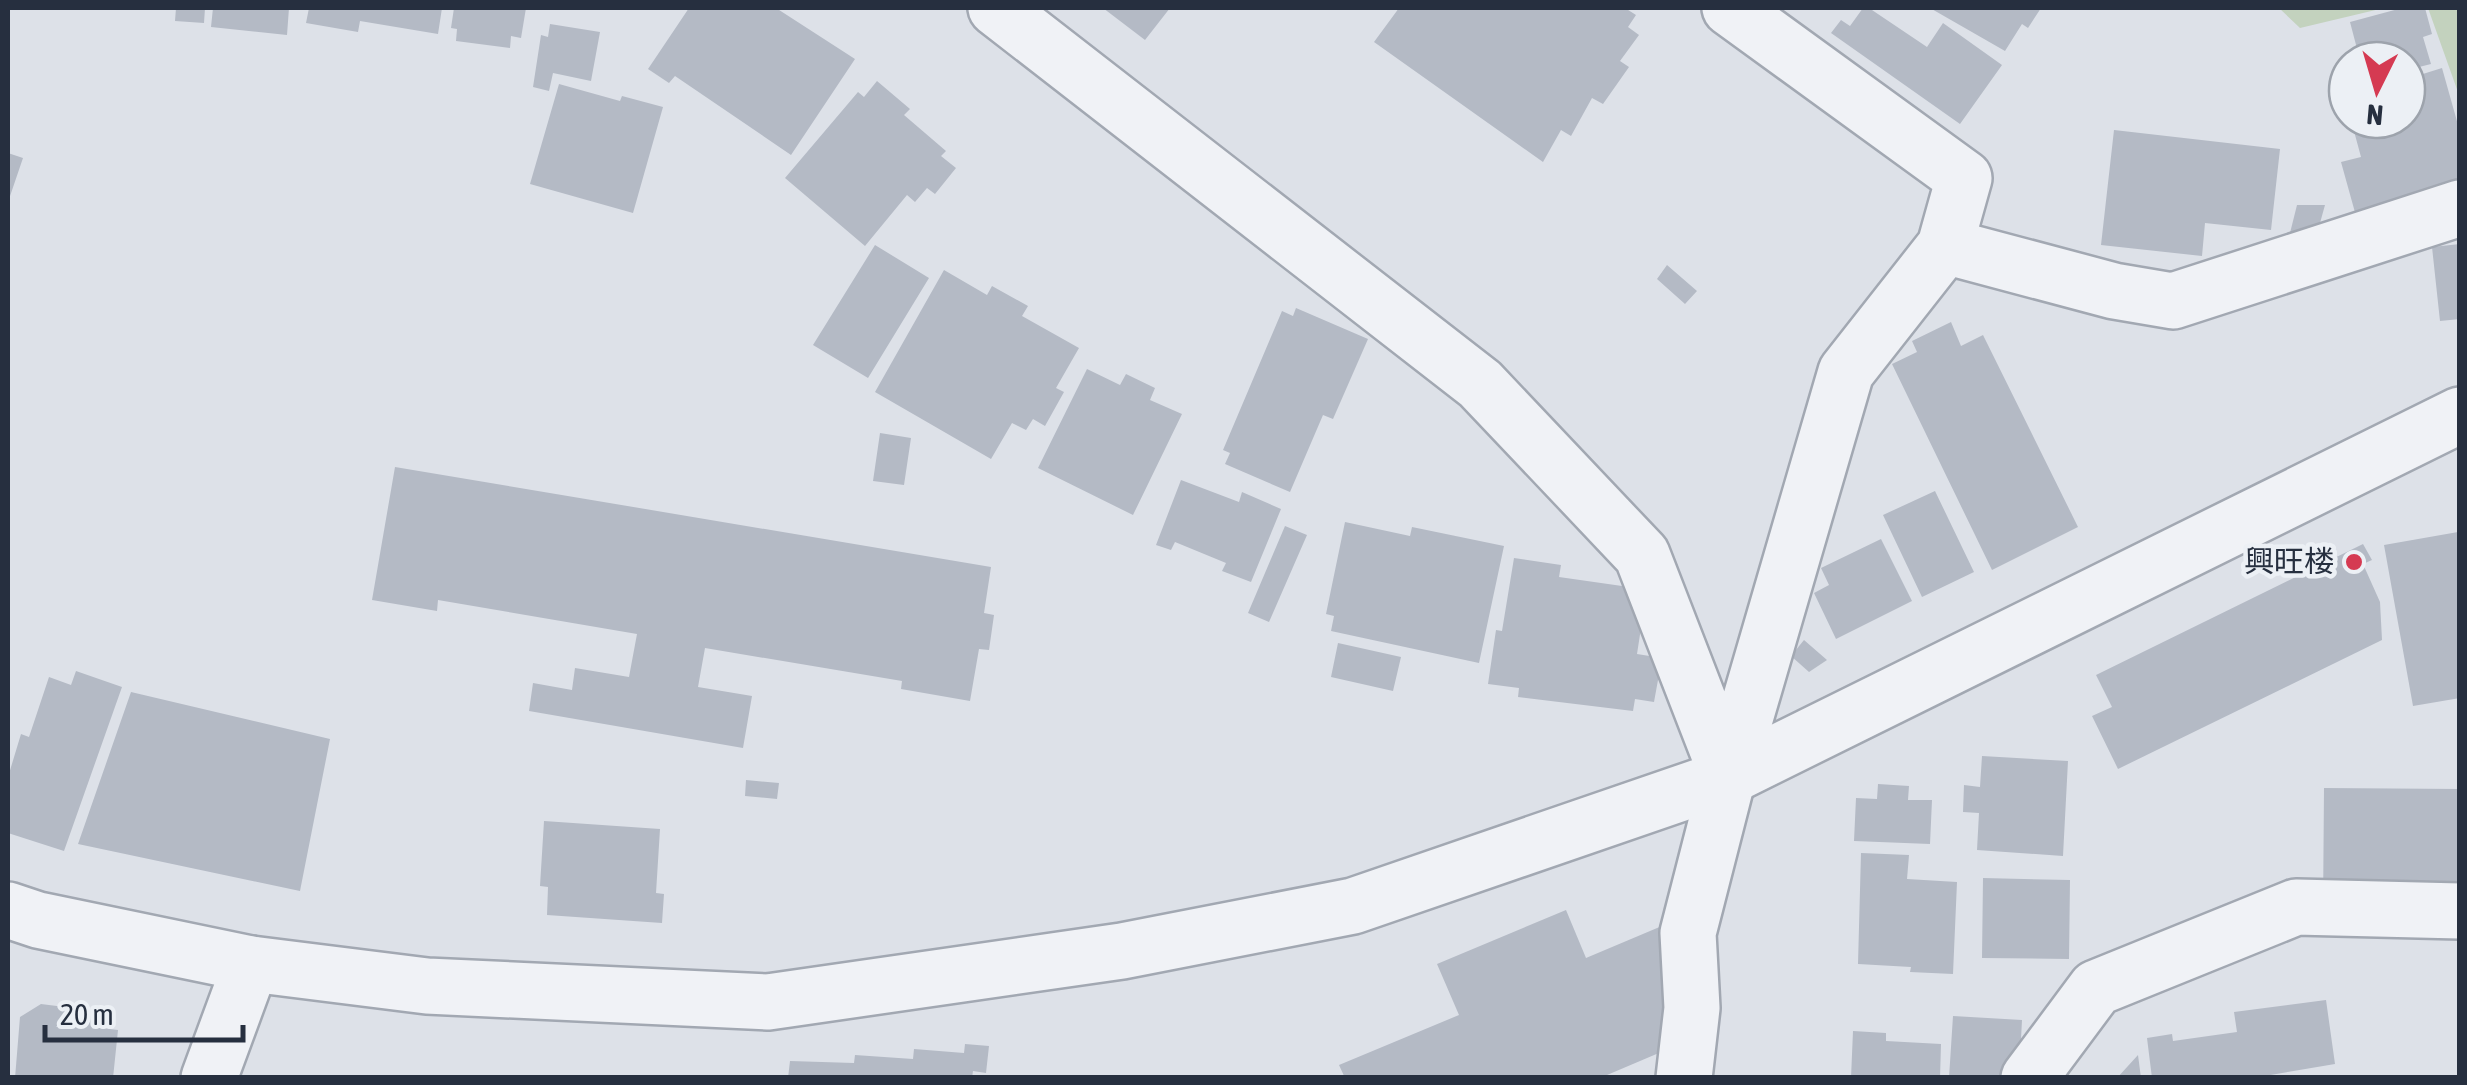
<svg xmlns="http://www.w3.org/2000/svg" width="2467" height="1085" font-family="'Asap Condensed','Noto Sans JP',sans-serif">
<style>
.green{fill:#c3d2be}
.building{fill:#b4bac5}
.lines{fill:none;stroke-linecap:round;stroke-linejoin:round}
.minor-casing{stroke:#a2a8b2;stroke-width:60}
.tertiary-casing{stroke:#a2a8b2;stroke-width:60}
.minor{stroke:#f0f2f6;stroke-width:55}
.tertiary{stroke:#f0f2f6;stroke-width:55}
.poi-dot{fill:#d53a52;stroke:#ecf0f5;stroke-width:4}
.labels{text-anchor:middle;stroke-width:9;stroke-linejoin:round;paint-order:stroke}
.poi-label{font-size:30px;fill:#262f3f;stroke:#ecf0f5;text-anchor:end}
</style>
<rect width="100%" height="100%" fill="#dde1e8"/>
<path class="green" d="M 2279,8 L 2384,8 L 2300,28 Z
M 2428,8 L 2459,8 L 2459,95 Z"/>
<path class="building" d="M 176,8 L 205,8 L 204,23 L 175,21 Z
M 213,8 L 289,8 L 287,35 L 211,27 Z
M 309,8 L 442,8 L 438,34 L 360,21 L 358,32 L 306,23 Z
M 454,8 L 526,8 L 521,38 L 511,36 L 510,48 L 456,41 L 457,29 L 451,28 Z
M 689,8 L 776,8 L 855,59 L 791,155 L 675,76 L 669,83 L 648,69 Z
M 1103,8 L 1170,8 L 1145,40 Z
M 1399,8 L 1625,8 L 1636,15 L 1628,27 L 1639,35 L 1620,61 L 1629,67 L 1603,104 L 1592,98 L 1571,136 L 1561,130 L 1543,162 L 1374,42 Z
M 1863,8 L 1869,8 L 1927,47 L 1943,23 L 2002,65 L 1960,124 L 1831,33 L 1841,20 L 1850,26 Z
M 1930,8 L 2041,8 L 2028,28 L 2022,24 L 2005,51 Z
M 2402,8 L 2425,8 L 2432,34 L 2423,37 L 2431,64 L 2407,70 L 2407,60 L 2360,60 L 2350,22 Z
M 550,24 L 600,32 L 591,81 L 553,73 L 549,91 L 533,87 L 541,35 L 548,37 Z
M 2442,68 L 2460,132 L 2460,188 L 2356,216 L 2341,162 L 2361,157 L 2351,120 L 2407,120 L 2407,94 L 2414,92 L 2410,78 Z
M 877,81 L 910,109 L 904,115 L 946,151 L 941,156 L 956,168 L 935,194 L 927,188 L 915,202 L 907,195 L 865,246 L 785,178 L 858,92 L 864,97 Z
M 559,84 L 620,101 L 622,96 L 663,107 L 633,213 L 530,184 Z
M 2114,130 L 2280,149 L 2271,230 L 2205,223 L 2202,256 L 2101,245 Z
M 8,153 L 23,158 L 8,202 Z
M 2297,205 L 2325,205 L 2315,241 L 2287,245 Z
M 2460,244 L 2460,319 L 2440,321 L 2432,247 Z
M 875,245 L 929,278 L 868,378 L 813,345 Z
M 1667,265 L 1697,291 L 1685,304 L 1657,279 Z
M 944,270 L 987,295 L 992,286 L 1028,306 L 1022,316 L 1079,348 L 1056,388 L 1064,392 L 1045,426 L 1033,419 L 1026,430 L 1012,423 L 991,459 L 875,392 Z
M 1296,308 L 1368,339 L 1333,419 L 1323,415 L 1290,492 L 1225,464 L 1230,453 L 1223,450 L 1282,311 L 1293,316 Z
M 1951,322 L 1961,346 L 1983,335 L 2078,527 L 1992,570 L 1892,364 L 1917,352 L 1912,341 Z
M 1087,369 L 1120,385 L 1126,374 L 1155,388 L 1150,400 L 1182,414 L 1133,515 L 1038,468 Z
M 880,433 L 911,438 L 904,485 L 873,481 Z
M 395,467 L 991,567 L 984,613 L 994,615 L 989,650 L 979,649 L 970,701 L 901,689 L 902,681 L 705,648 L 698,687 L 752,696 L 743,748 L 529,711 L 533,683 L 572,690 L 575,668 L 629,677 L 637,634 L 438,600 L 437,611 L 372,600 Z
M 1181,480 L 1239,502 L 1242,492 L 1281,509 L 1251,582 L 1222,571 L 1226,563 L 1175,542 L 1171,550 L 1156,545 Z
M 1935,491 L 1974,572 L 1922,597 L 1883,515 Z
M 1345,522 L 1410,536 L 1412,527 L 1504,546 L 1479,663 L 1331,631 L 1334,616 L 1326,614 Z
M 1285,526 L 1307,535 L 1269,622 L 1248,613 Z
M 2458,532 L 2460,698 L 2413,706 L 2384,545 Z
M 1881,539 L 1912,601 L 1836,639 L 1814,593 L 1829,585 L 1821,568 Z
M 2363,544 L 2372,560 L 2363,564 L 2380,602 L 2382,640 L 2118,769 L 2092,716 L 2112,707 L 2096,675 Z
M 1514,558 L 1561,565 L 1559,577 L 1636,588 L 1645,602 L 1637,654 L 1662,658 L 1654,702 L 1635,699 L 1633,711 L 1518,697 L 1519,688 L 1488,684 L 1496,630 L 1502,631 Z
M 1804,640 L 1827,660 L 1809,672 L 1791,656 Z
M 1338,643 L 1401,657 L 1393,691 L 1331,677 Z
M 76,671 L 122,687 L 64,851 L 8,833 L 8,777 L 21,734 L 29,737 L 49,677 L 71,685 Z
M 131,692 L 330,739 L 300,891 L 78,844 Z
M 1982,756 L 2068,761 L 2063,856 L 1977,850 L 1979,813 L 1963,812 L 1964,785 L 1980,787 Z
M 746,780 L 779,783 L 777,799 L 745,796 Z
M 1878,784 L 1909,786 L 1908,800 L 1932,800 L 1930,844 L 1854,841 L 1856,798 L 1877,799 Z
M 2324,788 L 2460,789 L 2460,914 L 2323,912 Z
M 544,821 L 660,829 L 656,893 L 664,894 L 662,923 L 547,915 L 548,887 L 540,886 Z
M 1861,853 L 1909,855 L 1907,879 L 1957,882 L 1953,974 L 1910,972 L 1911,967 L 1858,964 Z
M 1983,878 L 2070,880 L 2069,959 L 1982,958 Z
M 1566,910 L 1586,958 L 1669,923 L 1713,1030 L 1600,1078 L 1345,1078 L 1339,1065 L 1459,1015 L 1437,964 Z
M 2326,1000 L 2335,1064 L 2253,1078 L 2152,1078 L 2147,1038 L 2172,1034 L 2173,1041 L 2237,1032 L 2234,1012 Z
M 41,1004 L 104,1012 L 102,1028 L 118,1030 L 113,1078 L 15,1078 L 20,1017 Z
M 1953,1016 L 2022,1020 L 2019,1078 L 1949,1078 Z
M 1853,1031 L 1886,1033 L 1886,1041 L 1941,1044 L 1940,1078 L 1851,1078 Z
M 965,1044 L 989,1046 L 986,1073 L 973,1071 L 972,1078 L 788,1078 L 790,1061 L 854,1063 L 855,1055 L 913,1059 L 914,1049 L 964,1053 Z
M 2138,1055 L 2141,1078 L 2117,1078 Z"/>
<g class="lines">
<g class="minor-casing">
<path id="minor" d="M 996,8 L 1480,384 L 1642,555 L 1728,777
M 1945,246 L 2114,291 L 2173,301 L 2460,208
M 209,1078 L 251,964
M 1684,1078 L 1692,1008 L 1688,933 L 1728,777 L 1846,372 L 1945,246 L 1964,178 L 1730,8
M 2029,1078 L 2096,988 L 2296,907 L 2460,911"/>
</g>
<g class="tertiary-casing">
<path id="tertiary" d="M 8,910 L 38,920 L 251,964 L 427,986 L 768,1002 L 1122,951 L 1353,906 L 1728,777 L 2460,415"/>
</g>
<use href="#minor" class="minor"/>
<use href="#tertiary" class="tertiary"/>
</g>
<circle class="poi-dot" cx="2354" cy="562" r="10"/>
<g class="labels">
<g class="poi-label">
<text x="2334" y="572">興旺楼</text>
</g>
</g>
<rect width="2467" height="1085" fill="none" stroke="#262f3f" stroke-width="20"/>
<g transform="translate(2377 90) rotate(185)"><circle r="48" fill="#ecf0f5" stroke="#9da3ac" stroke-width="2.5"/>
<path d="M0-8L18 38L0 25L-18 38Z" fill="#d53a52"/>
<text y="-15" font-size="28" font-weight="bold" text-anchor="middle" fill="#262f3f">N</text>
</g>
<path d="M45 1025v15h198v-15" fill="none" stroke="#262f3f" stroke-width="5"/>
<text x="60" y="1025" font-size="30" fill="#262f3f" stroke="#ecf0f5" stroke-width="8" paint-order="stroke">20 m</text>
</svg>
